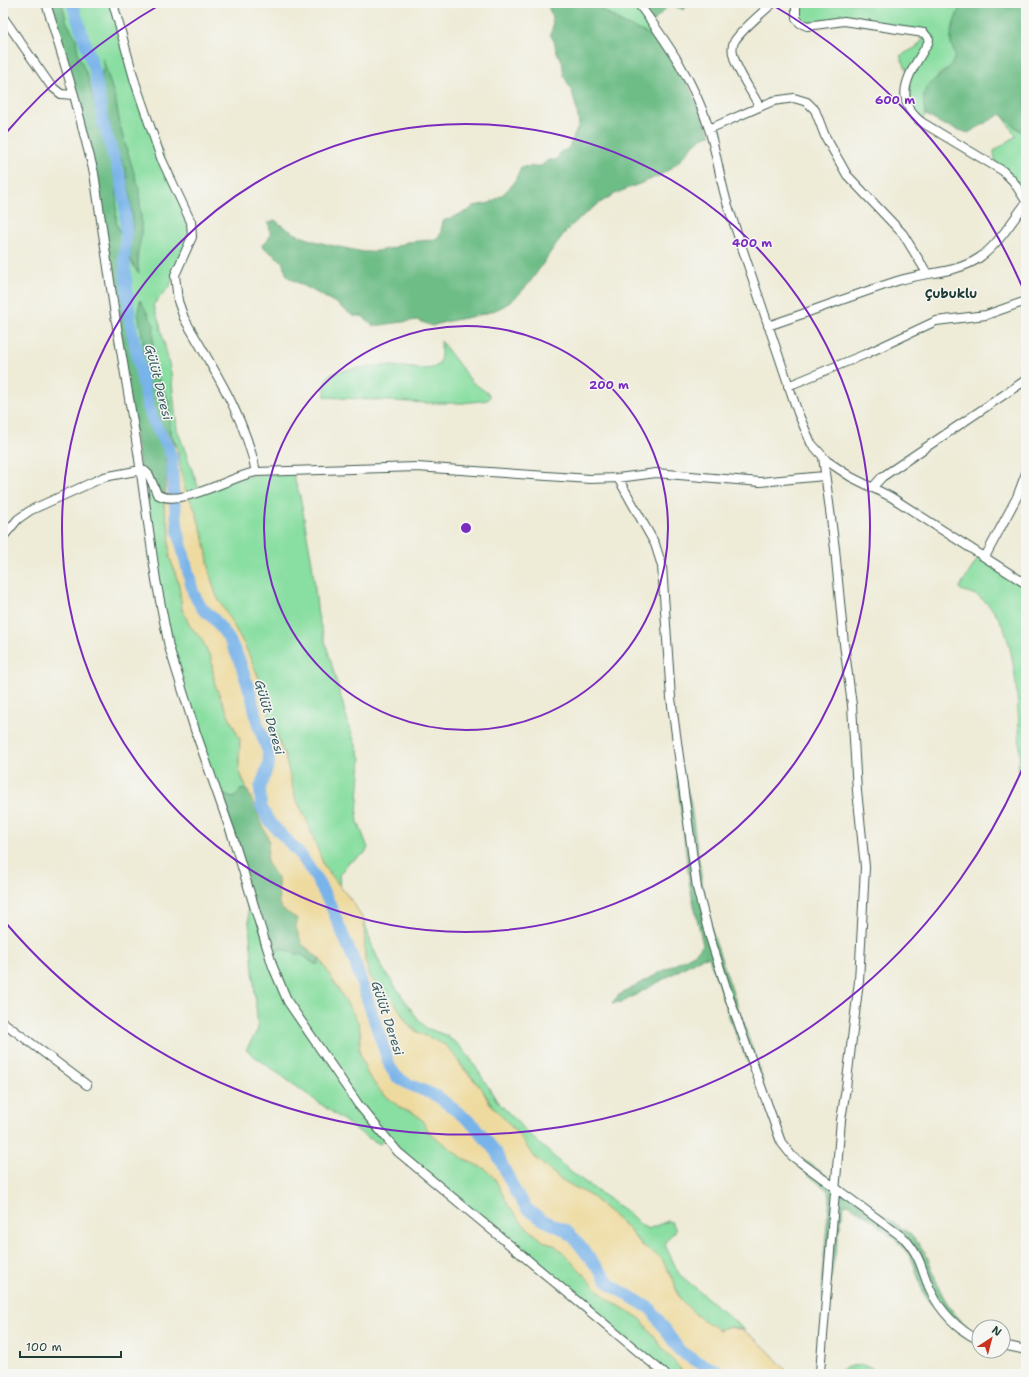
<svg xmlns="http://www.w3.org/2000/svg" width="1029" height="1377" font-family="'Shantell Sans',sans-serif">
<style>
.green{fill:#89dea1;stroke:#548e6a;fill-rule:evenodd}
.forest{fill:#6ebd87;stroke:#467d5e}
.sand{fill:#eeda9e;stroke:#868c69}
.lines{fill:none;stroke-linecap:round;stroke-linejoin:round}
.river{stroke:#78b3e9;stroke-width:12}
.minor-casing{stroke:#3e574c;stroke-width:10}
.minor{stroke:#fff;stroke-width:8}
.ring{fill:none;stroke:#7b2cbf;stroke-width:2}
.labels{text-anchor:middle;stroke-width:3;stroke-linejoin:round;paint-order:stroke}
.neighbourhood-label{font-size:13px;font-weight:bold;fill:#1f3d34;stroke:#f6f6f2}
.water-label{font-size:13px;font-style:italic;fill:#355a61;stroke:#f6f6f2}
.centre{fill:#7b2cbf;stroke:#f6f6f2;stroke-width:2}
.ring-label{font-size:12px;text-anchor:middle;font-weight:bold;fill:#7b2cbf;stroke:#f6f6f2;stroke-width:3;stroke-linejoin:round;paint-order:stroke}
</style>
<rect width="100%" height="100%" fill="#f6f6f2"/>
<filter id="ink" filterUnits="userSpaceOnUse"><feTurbulence type="fractalNoise" baseFrequency=".025" numOctaves="2"/><feDisplacementMap in="SourceGraphic" scale="8" xChannelSelector="R" yChannelSelector="G"/><feConvolveMatrix kernelMatrix="1 2 1 2 8 2 1 2 1" color-interpolation-filters="sRGB"/></filter>
<filter id="wash" filterUnits="userSpaceOnUse"><feTurbulence type="fractalNoise" baseFrequency=".012" numOctaves="4" result="noise"/><feDisplacementMap in="SourceGraphic" scale="16" xChannelSelector="R" yChannelSelector="G"/><feGaussianBlur stdDeviation="0.9" result="paint"/><feColorMatrix in="noise" values="0 0 0 0 0 0 0 0 0 0 0 0 0 0 0 0 0 1.4 0 .05"/><feComposite in="paint" operator="in"/></filter>
<g filter="url(#wash)">
<rect width="100%" height="100%" fill="#eeebd7"/>
<path class="green" d="M 62,3 L 113,3 L 135,82 L 192,230 L 170,286 L 153,305 L 160,325 L 171,373 L 177,429 L 200,492 L 236,477 L 292,472 L 300,496 L 312,563 L 318,616 L 349,726 L 361,759 L 357,814 L 358,822 L 368,848 L 364,854 L 348,863 L 339,876 L 340,887 L 324,866 L 306,819 L 295,797 L 285,757 L 269,717 L 265,692 L 244,644 L 216,595 L 211,578 L 204,539 L 195,510 L 184,488 L 177,447 L 170,432 L 170,404 L 163,390 L 154,367 L 151,320 L 140,301 L 138,313 L 143,340 L 144,370 L 159,423 L 152,424 L 150,426 C 131,369 125,305 121,246 L 121,234 L 116,223 L 117,184 L 99,125 L 88,78 L 78,54 L 76,38 L 67,23 ZM 103,60 L 115,98 L 122,134 L 139,189 L 142,232 L 138,244 L 138,273 L 129,259 L 130,235 L 133,223 L 130,195 L 125,167 L 115,144 L 101,90 Z
M 592,3 L 638,3 L 660,39 L 631,28 Z
M 796,3 L 962,3 C 957,15 952,26 951,38 C 950,50 959,51 952,64 C 949,69 944,70 940,74 C 928,85 921,99 926,115 L 921,121 L 910,109 L 907,70 L 900,56 L 918,46 L 926,34 L 851,22 L 800,23 Z
M 1003,116 C 1011,121 1018,132 1026,134 L 1026,201 L 998,167 L 995,161 L 994,151 L 1016,136 Z
M 441,341 L 472,382 L 489,394 L 490,397 L 488,400 L 463,403 L 426,403 L 325,397 C 325,391 324,383 327,378 C 331,369 382,365 392,366 C 404,366 429,373 438,365 C 442,362 441,347 441,341 Z
M 145,471 L 164,498 L 164,507 L 170,533 L 170,557 L 179,585 L 182,609 L 190,626 L 201,638 L 211,658 L 215,685 L 240,740 L 239,763 L 242,779 L 248,791 L 244,789 L 240,790 L 235,798 L 229,797 L 216,790 L 169,647 L 156,580 Z
M 981,554 L 1026,584 L 1026,777 L 1021,775 C 1015,769 1020,760 1020,752 C 1018,714 1018,645 996,614 C 990,606 982,597 973,594 C 968,592 963,592 959,588 Z
M 245,876 L 271,962 L 275,953 L 282,948 C 288,951 294,953 301,954 C 308,956 312,962 319,964 L 320,959 L 359,1023 L 361,1036 L 359,1048 L 361,1057 L 367,1073 L 380,1091 L 402,1109 L 414,1113 L 422,1120 L 429,1132 L 451,1149 L 464,1159 L 487,1170 L 495,1179 L 509,1206 L 523,1224 L 543,1241 L 553,1244 L 562,1251 L 614,1303 L 641,1319 L 657,1341 L 685,1374 L 665,1374 L 385,1138 L 380,1144 L 365,1136 L 246,1050 L 258,1029 Z
M 364,921 L 372,946 L 383,969 L 415,1015 L 426,1028 L 445,1035 L 459,1045 L 470,1058 L 497,1101 L 531,1136 L 572,1173 L 630,1214 L 641,1225 L 648,1229 L 668,1221 L 672,1222 L 676,1230 L 666,1241 L 665,1245 L 679,1274 L 745,1330 C 736,1327 728,1325 719,1330 C 700,1321 677,1303 674,1281 L 627,1228 L 592,1197 L 560,1179 L 533,1156 L 518,1134 L 496,1111 L 482,1089 L 445,1045 L 422,1035 L 407,1023 L 395,1003 L 371,979 L 365,961 Z
M 861,1365 L 870,1367 L 881,1374 L 829,1374 L 851,1366 Z"/>
<path class="forest" d="M 46,3 L 62,3 L 67,23 L 76,38 L 78,54 L 88,78 L 99,125 L 117,184 L 116,223 L 122,237 L 127,321 L 145,409 L 150,426 L 165,452 L 167,471 L 164,498 L 152,486 L 141,470 L 94,173 Z
M 548,3 L 592,3 L 620,22 L 660,39 L 670,47 L 711,135 C 695,136 684,160 670,169 C 653,181 633,185 615,194 C 598,203 584,214 571,226 C 548,249 536,283 510,302 C 488,318 456,317 432,326 L 417,320 L 373,326 L 362,316 L 353,316 L 336,303 L 291,279 L 287,276 L 282,261 L 262,246 L 262,245 C 271,240 272,232 268,223 L 275,220 C 299,242 333,245 363,252 L 372,252 L 393,248 L 407,242 L 433,240 L 440,236 L 443,221 L 468,211 L 473,206 L 490,203 L 502,195 L 514,183 L 521,167 L 541,166 L 548,160 L 555,160 L 558,157 L 560,152 L 568,149 L 579,125 L 577,111 L 572,91 L 564,76 L 562,61 L 557,53 L 554,41 L 550,34 C 557,22 549,14 548,3 Z
M 638,3 L 687,3 L 684,10 L 670,4 L 653,22 Z
M 962,3 L 1026,3 L 1026,134 C 1022,133 1005,118 1001,114 L 968,133 L 942,124 L 926,115 C 914,78 946,81 954,59 C 957,51 951,49 951,42 C 950,29 957,15 962,3 Z
M 103,59 L 115,98 L 122,134 L 139,189 L 142,233 L 137,255 L 139,274 L 128,255 L 133,223 L 130,195 L 125,167 L 116,150 L 101,90 Z
M 140,300 L 154,325 L 152,360 L 159,383 L 170,404 L 170,432 L 177,447 L 163,429 L 155,412 L 144,370 L 143,340 L 138,313 Z
M 679,761 L 690,800 L 703,888 L 712,932 L 762,1077 L 763,1088 L 755,1078 L 733,1028 L 709,957 L 701,958 L 623,1002 L 612,1003 L 619,995 L 694,954 L 703,945 L 690,887 L 680,803 L 677,777 Z
M 244,789 L 251,795 L 269,840 L 267,862 L 278,878 L 279,903 L 298,919 L 296,927 L 305,947 L 320,959 L 316,965 L 302,955 L 293,953 L 282,948 L 275,953 L 271,962 L 216,790 L 229,797 L 234,798 L 240,790 Z
M 807,1162 L 910,1234 C 917,1242 924,1249 928,1259 C 932,1267 934,1277 938,1285 C 946,1305 960,1324 979,1334 L 979,1344 C 957,1335 931,1311 922,1289 C 917,1278 916,1265 909,1255 C 899,1240 864,1213 848,1204 L 844,1205 L 831,1277 L 823,1298 L 822,1276 L 830,1197 L 828,1191 L 798,1166 L 798,1163 Z"/>
<path class="sand" d="M 155,423 L 159,423 L 177,447 L 184,488 L 195,510 L 204,539 L 211,578 L 216,595 L 244,644 L 265,692 L 269,717 L 285,757 L 295,797 L 306,819 L 324,866 L 354,904 L 364,921 L 365,961 L 371,979 L 395,1003 L 407,1023 L 413,1030 L 445,1045 L 454,1055 L 462,1067 L 482,1089 L 488,1101 L 518,1134 L 533,1156 L 560,1179 L 592,1197 L 627,1228 L 640,1244 L 661,1258 L 674,1281 L 676,1291 L 681,1300 L 697,1316 L 719,1330 C 743,1317 774,1357 789,1374 L 685,1374 L 664,1350 L 641,1319 L 605,1297 L 562,1251 L 553,1244 L 543,1241 L 523,1224 L 509,1206 L 495,1179 L 487,1170 L 464,1159 L 439,1140 L 429,1132 L 422,1120 L 414,1113 L 402,1109 L 380,1091 L 367,1073 L 361,1057 L 359,1048 L 361,1036 L 359,1023 L 320,959 L 302,944 L 296,927 L 298,919 L 282,909 L 279,903 L 278,878 L 267,862 L 269,840 L 239,770 L 240,740 L 215,685 L 211,658 L 201,638 L 190,626 L 182,609 L 179,585 L 170,557 L 169,544 L 170,533 L 164,507 L 167,471 L 165,452 L 150,426 Z"/>
<g class="lines">
<path class="river" d="M 72,3 L 95,72 L 103,123 L 122,183 L 125,206 L 126,232 L 124,258 L 130,321 L 148,407 L 154,423 L 168,447 L 172,458 L 173,487 L 178,531 L 193,592 L 201,607 L 215,620 L 229,639 L 239,659 L 251,695 L 258,725 L 268,752 L 269,763 L 260,788 L 261,806 L 269,821 L 300,854 L 316,878 L 330,904 L 355,963 L 390,1067 L 397,1077 L 408,1084 L 437,1096 L 473,1124 L 496,1152 L 516,1193 L 527,1209 L 543,1220 L 565,1230 L 574,1238 L 611,1285 L 651,1309 L 680,1351 L 692,1359 L 723,1374"/>
</g>
</g>
<g filter="url(#ink)">
<g class="lines">
<g class="minor-casing">
<path id="minor" d="M 46,3 L 74,95 L 94,173 L 115,315 L 138,452 L 156,580 L 169,647 L 195,730 L 233,838 L 273,967 L 288,1002 L 358,1104 L 398,1152 L 665,1374
M 113,3 L 135,82 L 161,158 L 191,222 L 192,237 L 175,275 L 178,301 L 184,318 C 212,367 245,416 256,472
M 638,3 C 667,42 695,83 709,129 C 717,154 720,181 728,206 C 751,275 774,344 798,413 L 811,443 L 827,461 L 851,477 L 891,497 L 1026,584
M 796,3 L 796,18 L 800,23 L 807,26 L 844,21 L 924,33 L 929,39 L 928,43 C 913,69 888,98 923,123 L 1003,171 L 1013,181 L 1026,201
M 3,17 L 51,86 L 61,94 L 74,95
M 759,106 C 752,91 726,57 734,42 C 740,31 763,12 773,3
M 709,129 L 773,101 L 794,98 L 807,102 L 815,110 L 825,136 L 847,175 L 903,234 L 927,273
M 768,326 C 812,311 854,295 897,281 C 924,272 955,274 979,258 C 998,245 1012,221 1026,203
M 788,386 L 868,353 L 936,321 L 986,315 L 1026,301
M 618,478 L 655,544 L 662,566 L 671,698 L 697,888 L 709,934 L 729,997 L 781,1142 L 792,1156 L 905,1239 C 922,1259 920,1267 930,1289 C 939,1310 958,1330 979,1340
M 873,487 L 882,477 L 1026,380
M 3,537 L 18,519 L 31,510 L 104,477 L 141,470 L 145,471 L 149,475 L 157,494 C 179,509 231,476 256,472 L 417,467 L 590,479 L 618,478 L 656,473 L 760,482 L 824,476
M 985,557 L 1017,497 L 1026,473
M 3,1022 L 87,1085
M 1003,1345 L 1026,1350
M 820,1372 L 841,1120 L 846,1088 L 859,981 L 865,867 L 857,791 L 852,705 L 844,644 L 835,549 L 823,457"/>
</g>
<use href="#minor" class="minor"/>
</g>
</g>
<g class="ring">
<circle cx="466" cy="528" r="202"/>
<circle cx="466" cy="528" r="404"/>
<path d="M1026 760A606 606 0 0 1 5 922M5 134A606 606 0 0 1 163 3M769 3A606 606 0 0 1 1026 296"/>
</g>
<g class="labels">
<g class="neighbourhood-label">
<text x="951" y="298">Çubuklu</text>
</g>
<g class="water-label">
<text transform="translate(159 382) rotate(76)" y="5">Gülüt Deresi</text>
<text transform="translate(270 717) rotate(74)" y="5">Gülüt Deresi</text>
<text transform="translate(388 1018) rotate(72)" y="5">Gülüt Deresi</text>
</g>
</g>
<circle cx="466" cy="528" r="6" class="centre"/>
<g class="ring-label">
<text x="895" y="104">600 m</text>
<text x="752" y="247">400 m</text>
<text x="609" y="389">200 m</text>
</g>
<rect width="1029" height="1377" fill="none" stroke="#f6f6f2" stroke-width="16"/>
<g transform="translate(991 1339) rotate(36)"><circle r="19" fill="#f6f6f2" stroke="#a0aca6"/>
<path d="M0-3L7 15L0 10L-7 15Z" fill="#c8321e"/>
<text y="-6" font-size="11" font-weight="bold" text-anchor="middle" fill="#1f3d34">N</text>
</g>
<path d="M20 1351v6h101v-6" fill="none" stroke="#1f3d34" stroke-width="2"/>
<text x="26" y="1351" font-size="12" fill="#1f3d34" stroke="#f6f6f2" stroke-width="3" paint-order="stroke">100 m</text>
</svg>
